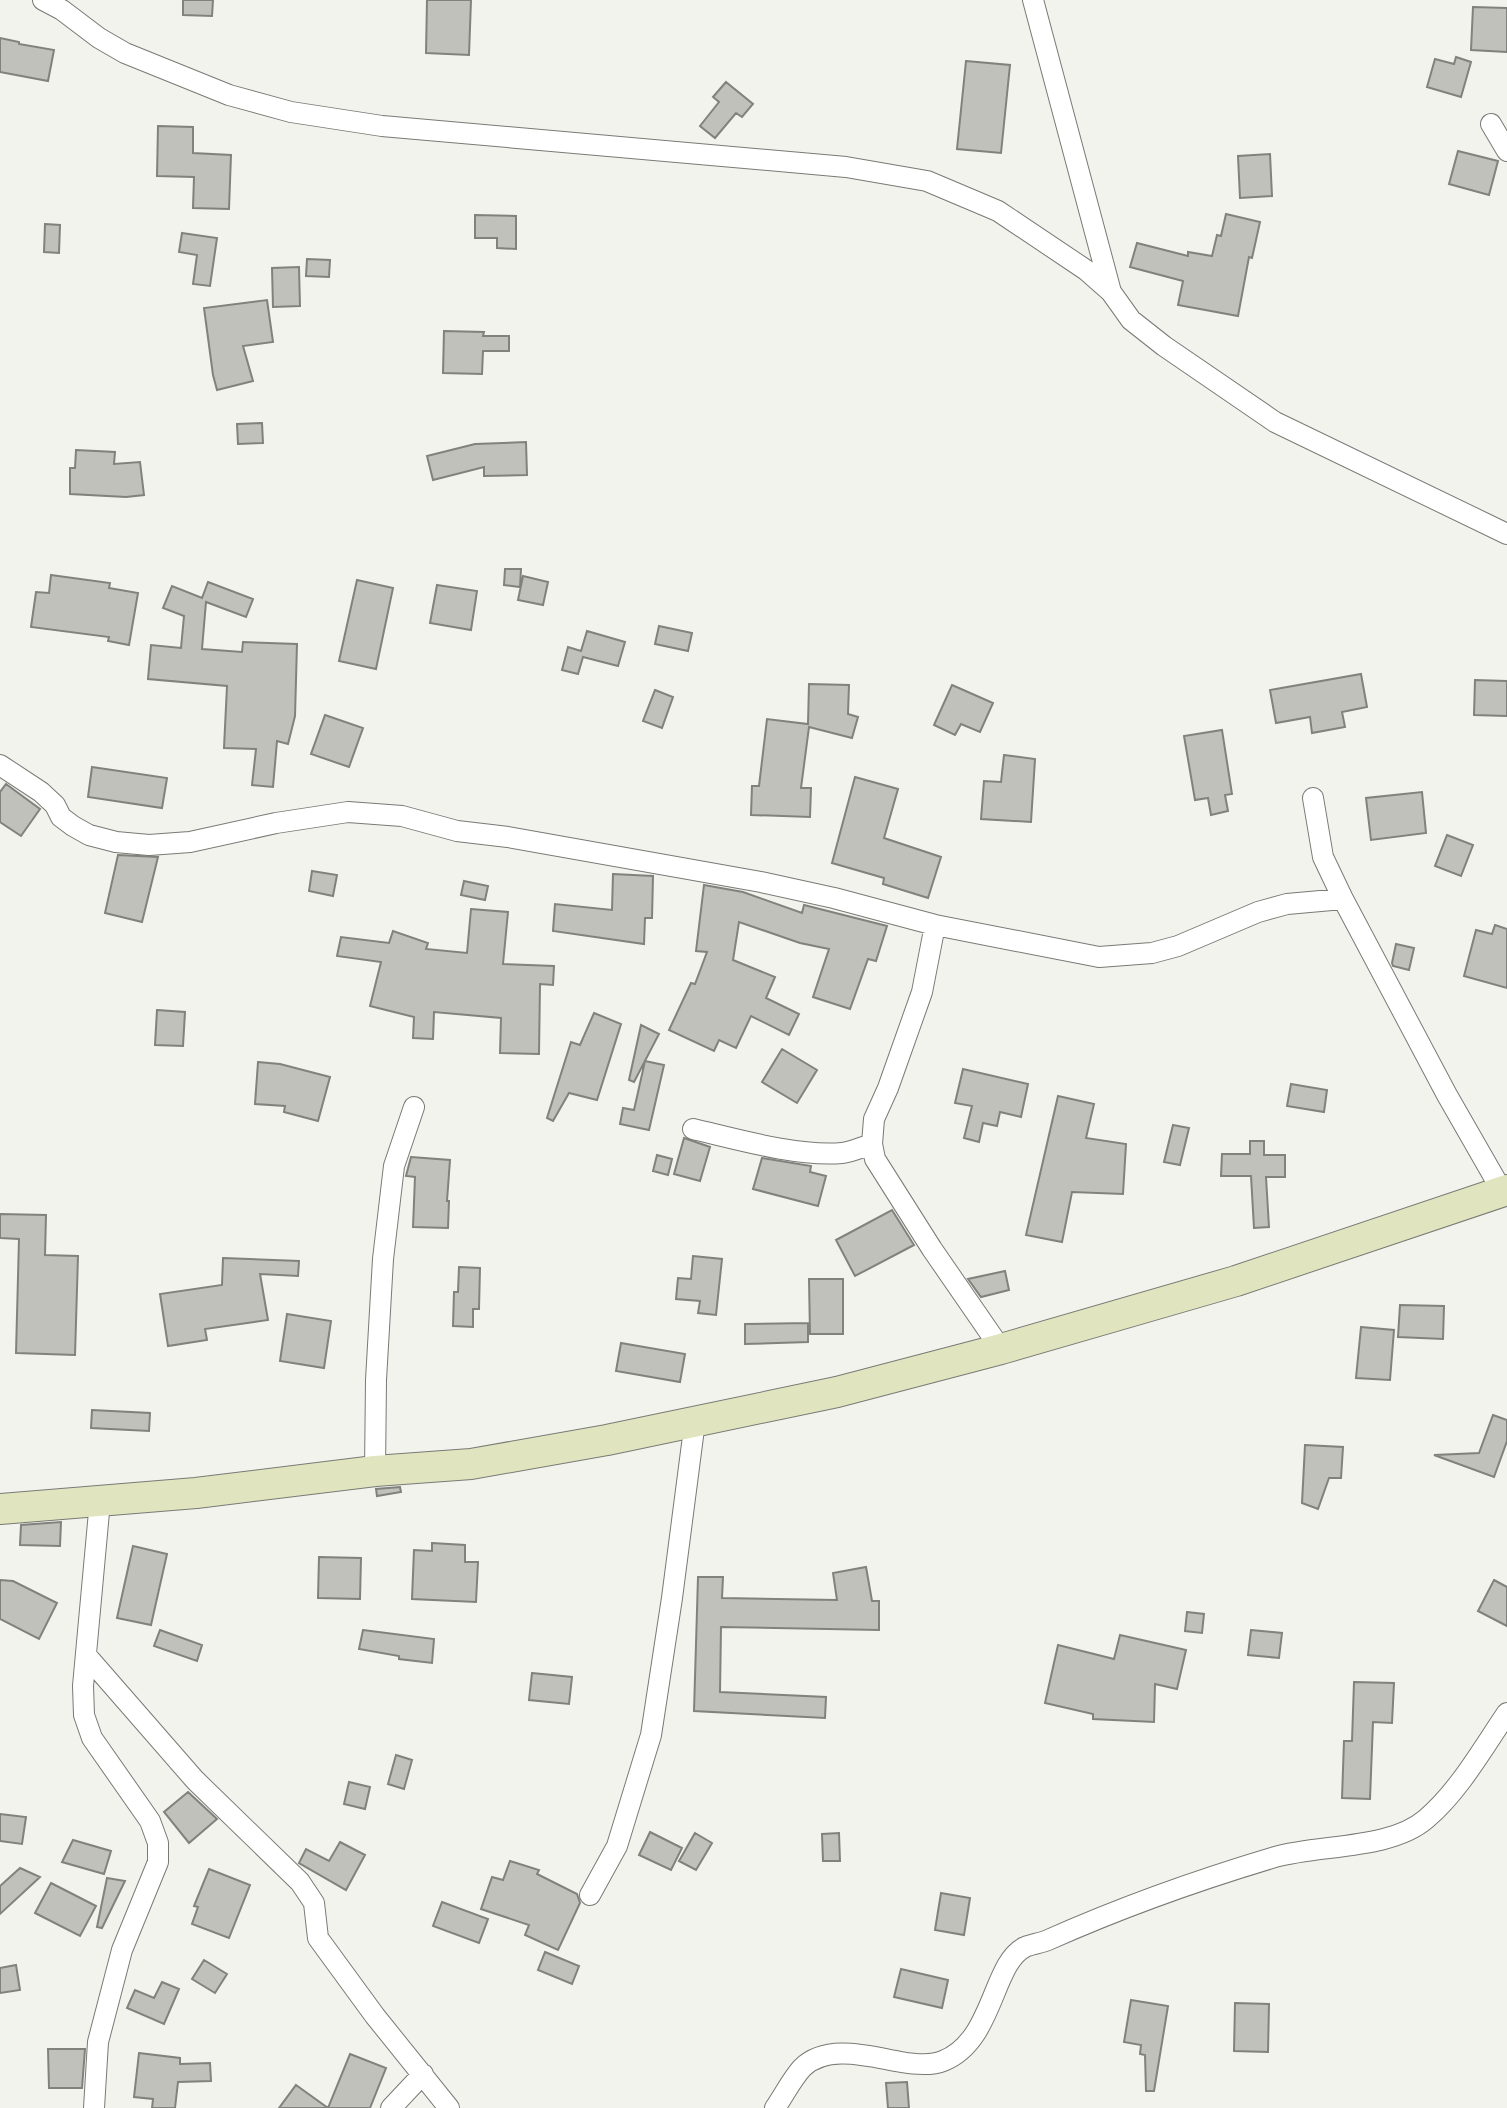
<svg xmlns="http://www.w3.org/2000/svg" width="1507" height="2108" font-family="Lora,serif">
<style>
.building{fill:#c0c1bb;stroke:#81827d;stroke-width:2}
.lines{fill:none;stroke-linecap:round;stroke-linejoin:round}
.street-casing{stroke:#797a75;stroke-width:22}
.secondary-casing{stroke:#797a75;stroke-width:32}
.street{stroke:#fff;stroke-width:20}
.secondary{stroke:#e0e5bf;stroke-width:30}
</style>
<rect width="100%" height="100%" fill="#f2f3ed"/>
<path class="building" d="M 183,0 L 213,0 L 212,16 L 183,15 Z
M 427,0 L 471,0 L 469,55 L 426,53 Z
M 1473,7 L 1507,8 L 1507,52 L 1471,50 Z
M 0,38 L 19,42 L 19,44 L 54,50 L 48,81 L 0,72 Z
M 1456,57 L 1471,62 L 1461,97 L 1427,87 L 1435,59 L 1454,64 Z
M 966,61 L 1010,65 L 1001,153 L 957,149 Z
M 726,82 L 753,104 L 742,117 L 736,113 L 715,138 L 700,126 L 719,102 L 713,97 Z
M 158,126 L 193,127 L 193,153 L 231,155 L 229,209 L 193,208 L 194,177 L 157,176 Z
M 1458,151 L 1498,161 L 1489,195 L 1449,184 Z
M 1270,154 L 1272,196 L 1240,198 L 1238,156 Z
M 1226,214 L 1260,222 L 1252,258 L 1249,257 L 1238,316 L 1178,305 L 1183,281 L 1130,267 L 1137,243 L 1188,256 L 1188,252 L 1212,256 L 1217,235 L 1221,236 Z
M 475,215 L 516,216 L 516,249 L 497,248 L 497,238 L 475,238 Z
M 45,224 L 60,225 L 59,253 L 44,252 Z
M 182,233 L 217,238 L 210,286 L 193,284 L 197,255 L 179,252 Z
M 307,259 L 330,260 L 329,277 L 306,276 Z
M 299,267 L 300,306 L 273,307 L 272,268 Z
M 267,300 L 273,342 L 243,346 L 253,381 L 217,390 L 213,375 L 204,308 Z
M 444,331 L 484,332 L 483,336 L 509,336 L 509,351 L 483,351 L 482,374 L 443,373 Z
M 262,423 L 263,443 L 238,444 L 237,424 Z
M 526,442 L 527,475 L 484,476 L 484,467 L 433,480 L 427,456 L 475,444 Z
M 76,450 L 115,452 L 114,464 L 140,462 L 144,495 L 126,497 L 70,494 L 70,468 L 75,468 Z
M 505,569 L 521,569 L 520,587 L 504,585 Z
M 51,575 L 110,583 L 109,588 L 138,593 L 129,645 L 108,641 L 109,637 L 31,627 L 36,592 L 49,593 Z
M 523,576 L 548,582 L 543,605 L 518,600 Z
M 357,580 L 393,588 L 376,669 L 339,661 Z
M 208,582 L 253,599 L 246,617 L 206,602 L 202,649 L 242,652 L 243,642 L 297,644 L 295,716 L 288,744 L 277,741 L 273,787 L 252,785 L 256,749 L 224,748 L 227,686 L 148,679 L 151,645 L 181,648 L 184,616 L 163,608 L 172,586 L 202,598 Z
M 437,585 L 477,591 L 471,630 L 430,623 Z
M 659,626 L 692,633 L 688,651 L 655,644 Z
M 587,631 L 625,642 L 618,666 L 583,657 L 578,674 L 562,670 L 568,647 L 581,651 Z
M 1361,674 L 1367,707 L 1342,712 L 1345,727 L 1312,733 L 1310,717 L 1276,723 L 1270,690 Z
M 1475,680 L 1507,681 L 1507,716 L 1474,715 Z
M 809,684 L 849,685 L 848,714 L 858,717 L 852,738 L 809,727 L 801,788 L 811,788 L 810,817 L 751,815 L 752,786 L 759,786 L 767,719 L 808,724 Z
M 952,685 L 993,703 L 980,732 L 961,724 L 955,735 L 934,725 Z
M 655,690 L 673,697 L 662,728 L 643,721 Z
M 325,715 L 363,728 L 349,767 L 311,754 Z
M 1222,730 L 1232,794 L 1225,795 L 1228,811 L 1211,815 L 1208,798 L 1195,800 L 1184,736 Z
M 1004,755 L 1035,759 L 1031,822 L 981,819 L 984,781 L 1001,782 Z
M 92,767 L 167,778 L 162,808 L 88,797 Z
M 855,777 L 898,789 L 884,838 L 941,857 L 928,898 L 883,884 L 884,878 L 832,863 Z
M 6,784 L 40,809 L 21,836 L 0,822 L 0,792 Z
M 1422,792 L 1426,833 L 1371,840 L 1366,798 Z
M 1447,835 L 1473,845 L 1461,876 L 1435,866 Z
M 118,855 L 158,857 L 142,922 L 105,913 Z
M 312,871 L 337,875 L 333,896 L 309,891 Z
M 613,874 L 653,876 L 652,918 L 645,918 L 644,944 L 553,931 L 555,904 L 612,910 Z
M 464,881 L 488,886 L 485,900 L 461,895 Z
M 704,885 L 743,892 L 802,913 L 804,905 L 887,926 L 876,961 L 868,959 L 850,1009 L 813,997 L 829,949 L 800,943 L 739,922 L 733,960 L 775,977 L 766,998 L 799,1014 L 789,1035 L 751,1016 L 736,1048 L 719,1040 L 714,1051 L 669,1030 L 691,983 L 695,984 L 707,952 L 696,951 Z
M 471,909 L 508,912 L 503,964 L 554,966 L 553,985 L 540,984 L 539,1054 L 500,1053 L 501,1018 L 434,1012 L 433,1039 L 413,1038 L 414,1017 L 370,1006 L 381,962 L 337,956 L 341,937 L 389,943 L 393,931 L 428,943 L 426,949 L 467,953 Z
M 1495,925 L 1507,929 L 1507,988 L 1464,976 L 1476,930 L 1492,934 Z
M 1396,944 L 1414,948 L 1409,970 L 1393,966 L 1392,963 Z
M 157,1010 L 185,1012 L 183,1046 L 155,1045 Z
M 594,1013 L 621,1024 L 597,1100 L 569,1093 L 553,1121 L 547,1118 L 571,1042 L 580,1045 Z
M 641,1025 L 659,1034 L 634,1082 L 629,1080 Z
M 782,1049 L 817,1070 L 797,1103 L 762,1082 Z
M 645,1061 L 664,1065 L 649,1130 L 620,1124 L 623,1108 L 634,1110 Z
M 258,1062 L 280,1064 L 330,1077 L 318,1121 L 284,1112 L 285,1106 L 255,1104 Z
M 963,1069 L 1028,1084 L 1021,1117 L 1000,1112 L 997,1126 L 983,1123 L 979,1142 L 964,1138 L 972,1106 L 955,1103 Z
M 1291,1084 L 1327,1090 L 1324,1112 L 1287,1106 Z
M 1058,1096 L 1094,1104 L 1086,1138 L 1126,1144 L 1123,1194 L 1072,1192 L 1062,1242 L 1026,1235 Z
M 1173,1125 L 1189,1128 L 1180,1165 L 1164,1162 Z
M 684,1138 L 710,1147 L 700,1181 L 674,1174 Z
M 1250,1141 L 1264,1141 L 1264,1155 L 1285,1155 L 1285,1177 L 1266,1177 L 1269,1227 L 1254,1228 L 1251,1176 L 1221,1176 L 1222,1154 L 1250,1154 Z
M 657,1155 L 672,1159 L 668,1175 L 653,1171 Z
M 411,1157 L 450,1160 L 447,1201 L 449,1201 L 448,1228 L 413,1227 L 415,1177 L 406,1176 Z
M 762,1158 L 811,1166 L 810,1172 L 826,1176 L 818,1206 L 753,1189 Z
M 892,1210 L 914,1245 L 855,1276 L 836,1240 Z
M 0,1214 L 46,1215 L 45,1255 L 78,1256 L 75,1355 L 16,1353 L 19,1239 L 0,1238 Z
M 693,1256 L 722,1259 L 716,1315 L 698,1313 L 700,1301 L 676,1299 L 678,1278 L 691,1279 Z
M 223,1258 L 299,1261 L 298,1276 L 260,1274 L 268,1320 L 205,1329 L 207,1340 L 168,1346 L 160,1294 L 222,1285 Z
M 459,1267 L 480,1268 L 479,1309 L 473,1309 L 473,1327 L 453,1326 L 454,1292 L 458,1292 Z
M 1005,1271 L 1009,1290 L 981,1297 L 968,1279 Z
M 809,1279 L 843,1279 L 843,1334 L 810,1334 Z
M 1400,1305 L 1444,1306 L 1443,1339 L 1398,1337 Z
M 287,1314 L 331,1321 L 324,1368 L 280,1361 Z
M 808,1323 L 808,1342 L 745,1344 L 745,1324 Z
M 1361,1327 L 1394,1330 L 1390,1380 L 1356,1378 Z
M 621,1343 L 685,1354 L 680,1382 L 616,1371 Z
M 92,1410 L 150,1413 L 149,1431 L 91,1428 Z
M 1493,1415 L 1507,1420 L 1507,1441 L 1494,1477 L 1434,1455 L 1479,1453 Z
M 1305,1445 L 1343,1447 L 1341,1478 L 1329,1478 L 1318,1509 L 1302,1503 Z
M 400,1487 L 401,1492 L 377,1496 L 376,1489 Z
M 61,1522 L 60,1546 L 20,1545 L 21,1525 Z
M 432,1543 L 465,1545 L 465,1562 L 478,1562 L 476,1602 L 412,1599 L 414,1550 L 432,1551 Z
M 133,1546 L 167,1554 L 151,1625 L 117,1618 Z
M 319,1557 L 361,1558 L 360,1599 L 318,1598 Z
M 866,1567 L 872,1601 L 879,1601 L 879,1630 L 721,1627 L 720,1692 L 826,1697 L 825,1718 L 694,1711 L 698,1577 L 723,1577 L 722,1598 L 837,1600 L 833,1573 Z
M 0,1580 L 13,1581 L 57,1603 L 39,1639 L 0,1619 Z
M 1494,1580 L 1507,1587 L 1507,1626 L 1478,1611 Z
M 1187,1612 L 1204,1614 L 1202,1633 L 1185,1631 Z
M 160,1630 L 202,1645 L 197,1661 L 154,1646 Z
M 363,1630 L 434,1639 L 432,1663 L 399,1659 L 399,1656 L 359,1649 Z
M 1251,1630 L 1282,1633 L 1279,1658 L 1248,1655 Z
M 1120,1635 L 1186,1650 L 1177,1689 L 1155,1684 L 1154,1722 L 1093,1719 L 1093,1714 L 1045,1703 L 1058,1645 L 1114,1659 Z
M 532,1673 L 572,1677 L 569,1704 L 529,1700 Z
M 1354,1682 L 1394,1683 L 1392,1723 L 1373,1722 L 1370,1799 L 1342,1798 L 1344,1741 L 1352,1741 Z
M 396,1755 L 412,1760 L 404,1789 L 388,1784 Z
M 349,1782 L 370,1787 L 365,1809 L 344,1804 Z
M 188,1792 L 217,1819 L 189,1843 L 164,1812 Z
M 0,1814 L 26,1817 L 22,1844 L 0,1841 Z
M 650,1832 L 682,1848 L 671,1870 L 639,1855 Z
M 695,1833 L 712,1843 L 696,1870 L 679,1861 Z
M 839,1833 L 840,1861 L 823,1861 L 822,1834 Z
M 73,1840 L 111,1851 L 104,1874 L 62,1862 Z
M 340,1842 L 365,1855 L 346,1890 L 299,1863 L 306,1849 L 329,1861 Z
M 510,1861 L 539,1870 L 537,1874 L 577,1894 L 580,1903 L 558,1950 L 525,1935 L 529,1925 L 481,1909 L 492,1877 L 503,1880 Z
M 20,1868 L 40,1877 L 0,1914 L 0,1886 Z
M 209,1869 L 250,1885 L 229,1938 L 192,1924 L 198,1907 L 194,1906 Z
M 107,1878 L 125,1881 L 102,1928 L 97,1927 Z
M 51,1883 L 96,1906 L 80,1936 L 35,1913 Z
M 941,1893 L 970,1898 L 964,1935 L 935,1930 Z
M 442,1902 L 488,1919 L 479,1943 L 433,1926 Z
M 545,1952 L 579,1966 L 572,1984 L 538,1970 Z
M 204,1960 L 227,1974 L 215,1993 L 192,1979 Z
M 16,1965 L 20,1990 L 0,1993 L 0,1968 Z
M 901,1969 L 948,1980 L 942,2008 L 894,1997 Z
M 162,1982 L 179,1989 L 164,2024 L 127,2008 L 135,1990 L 154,1998 Z
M 1131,2000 L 1168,2006 L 1154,2091 L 1146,2091 L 1145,2055 L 1140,2054 L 1141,2045 L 1124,2042 Z
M 1235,2003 L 1269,2004 L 1268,2052 L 1234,2051 Z
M 48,2049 L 85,2049 L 82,2088 L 49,2088 Z
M 139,2053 L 180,2058 L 180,2064 L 210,2063 L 211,2081 L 178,2082 L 175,2108 L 152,2108 L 153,2099 L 134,2097 Z
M 350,2054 L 386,2068 L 370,2108 L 328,2108 Z
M 907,2082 L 909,2108 L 888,2108 L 886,2083 Z
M 296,2085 L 328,2108 L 279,2108 Z"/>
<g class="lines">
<g class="street-casing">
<path id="street" d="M 43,0 L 62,10 L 99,38 L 125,53 L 229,95 L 291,112 L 382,126 L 846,167 L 927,181 L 998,211 L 1086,270 L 1111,292
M 1033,0 L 1111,292 L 1131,320 L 1164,346 L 1275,422 L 1507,534
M 1491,124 L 1507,151
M 0,765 L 41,792 L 55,805 L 61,817 L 73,826 L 89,835 L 116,842 L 149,845 L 190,842 L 276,823 L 348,812 L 402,816 L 457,831 L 508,837 L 761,882 L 834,898 L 935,925 L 1099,957 L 1152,953 L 1178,946 L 1258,912 L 1287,904 L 1343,899
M 1313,798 L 1323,857 L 1343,899 L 1447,1095 L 1502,1191
M 935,925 L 922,992 L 888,1088 L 874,1119 L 872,1144 L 875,1159 L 932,1249 L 1001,1349
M 693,1129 C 736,1139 798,1157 842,1153 C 852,1152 862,1147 872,1144
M 375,1471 L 376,1380 L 383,1259 L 394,1166 L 414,1107
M 86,1655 L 195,1780 L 300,1882 L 314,1903 L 318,1938 L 375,2016 L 449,2108
M 590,1895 L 617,1846 L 651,1735 L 672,1598 L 695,1421
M 94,2108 L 98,2042 L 122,1950 L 158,1862 L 158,1843 L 150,1821 L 92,1738 L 84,1715 L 83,1686 L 100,1501
M 391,2108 L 423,2074
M 775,2108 C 784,2095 792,2079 802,2068 C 827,2043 871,2057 901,2062 C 913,2064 931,2066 943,2061 C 994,2041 992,1963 1025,1947 C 1033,1944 1041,1943 1048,1940 C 1122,1907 1198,1880 1275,1857 C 1320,1844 1390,1850 1426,1819 C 1459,1791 1483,1748 1507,1713"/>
</g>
<g class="secondary-casing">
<path id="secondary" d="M 0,1509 L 196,1493 L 375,1471 L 471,1464 L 607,1440 L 837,1392 L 1001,1349 L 1236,1281 L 1507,1190"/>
</g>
<use href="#street" class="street"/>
<use href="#secondary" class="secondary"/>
</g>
</svg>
